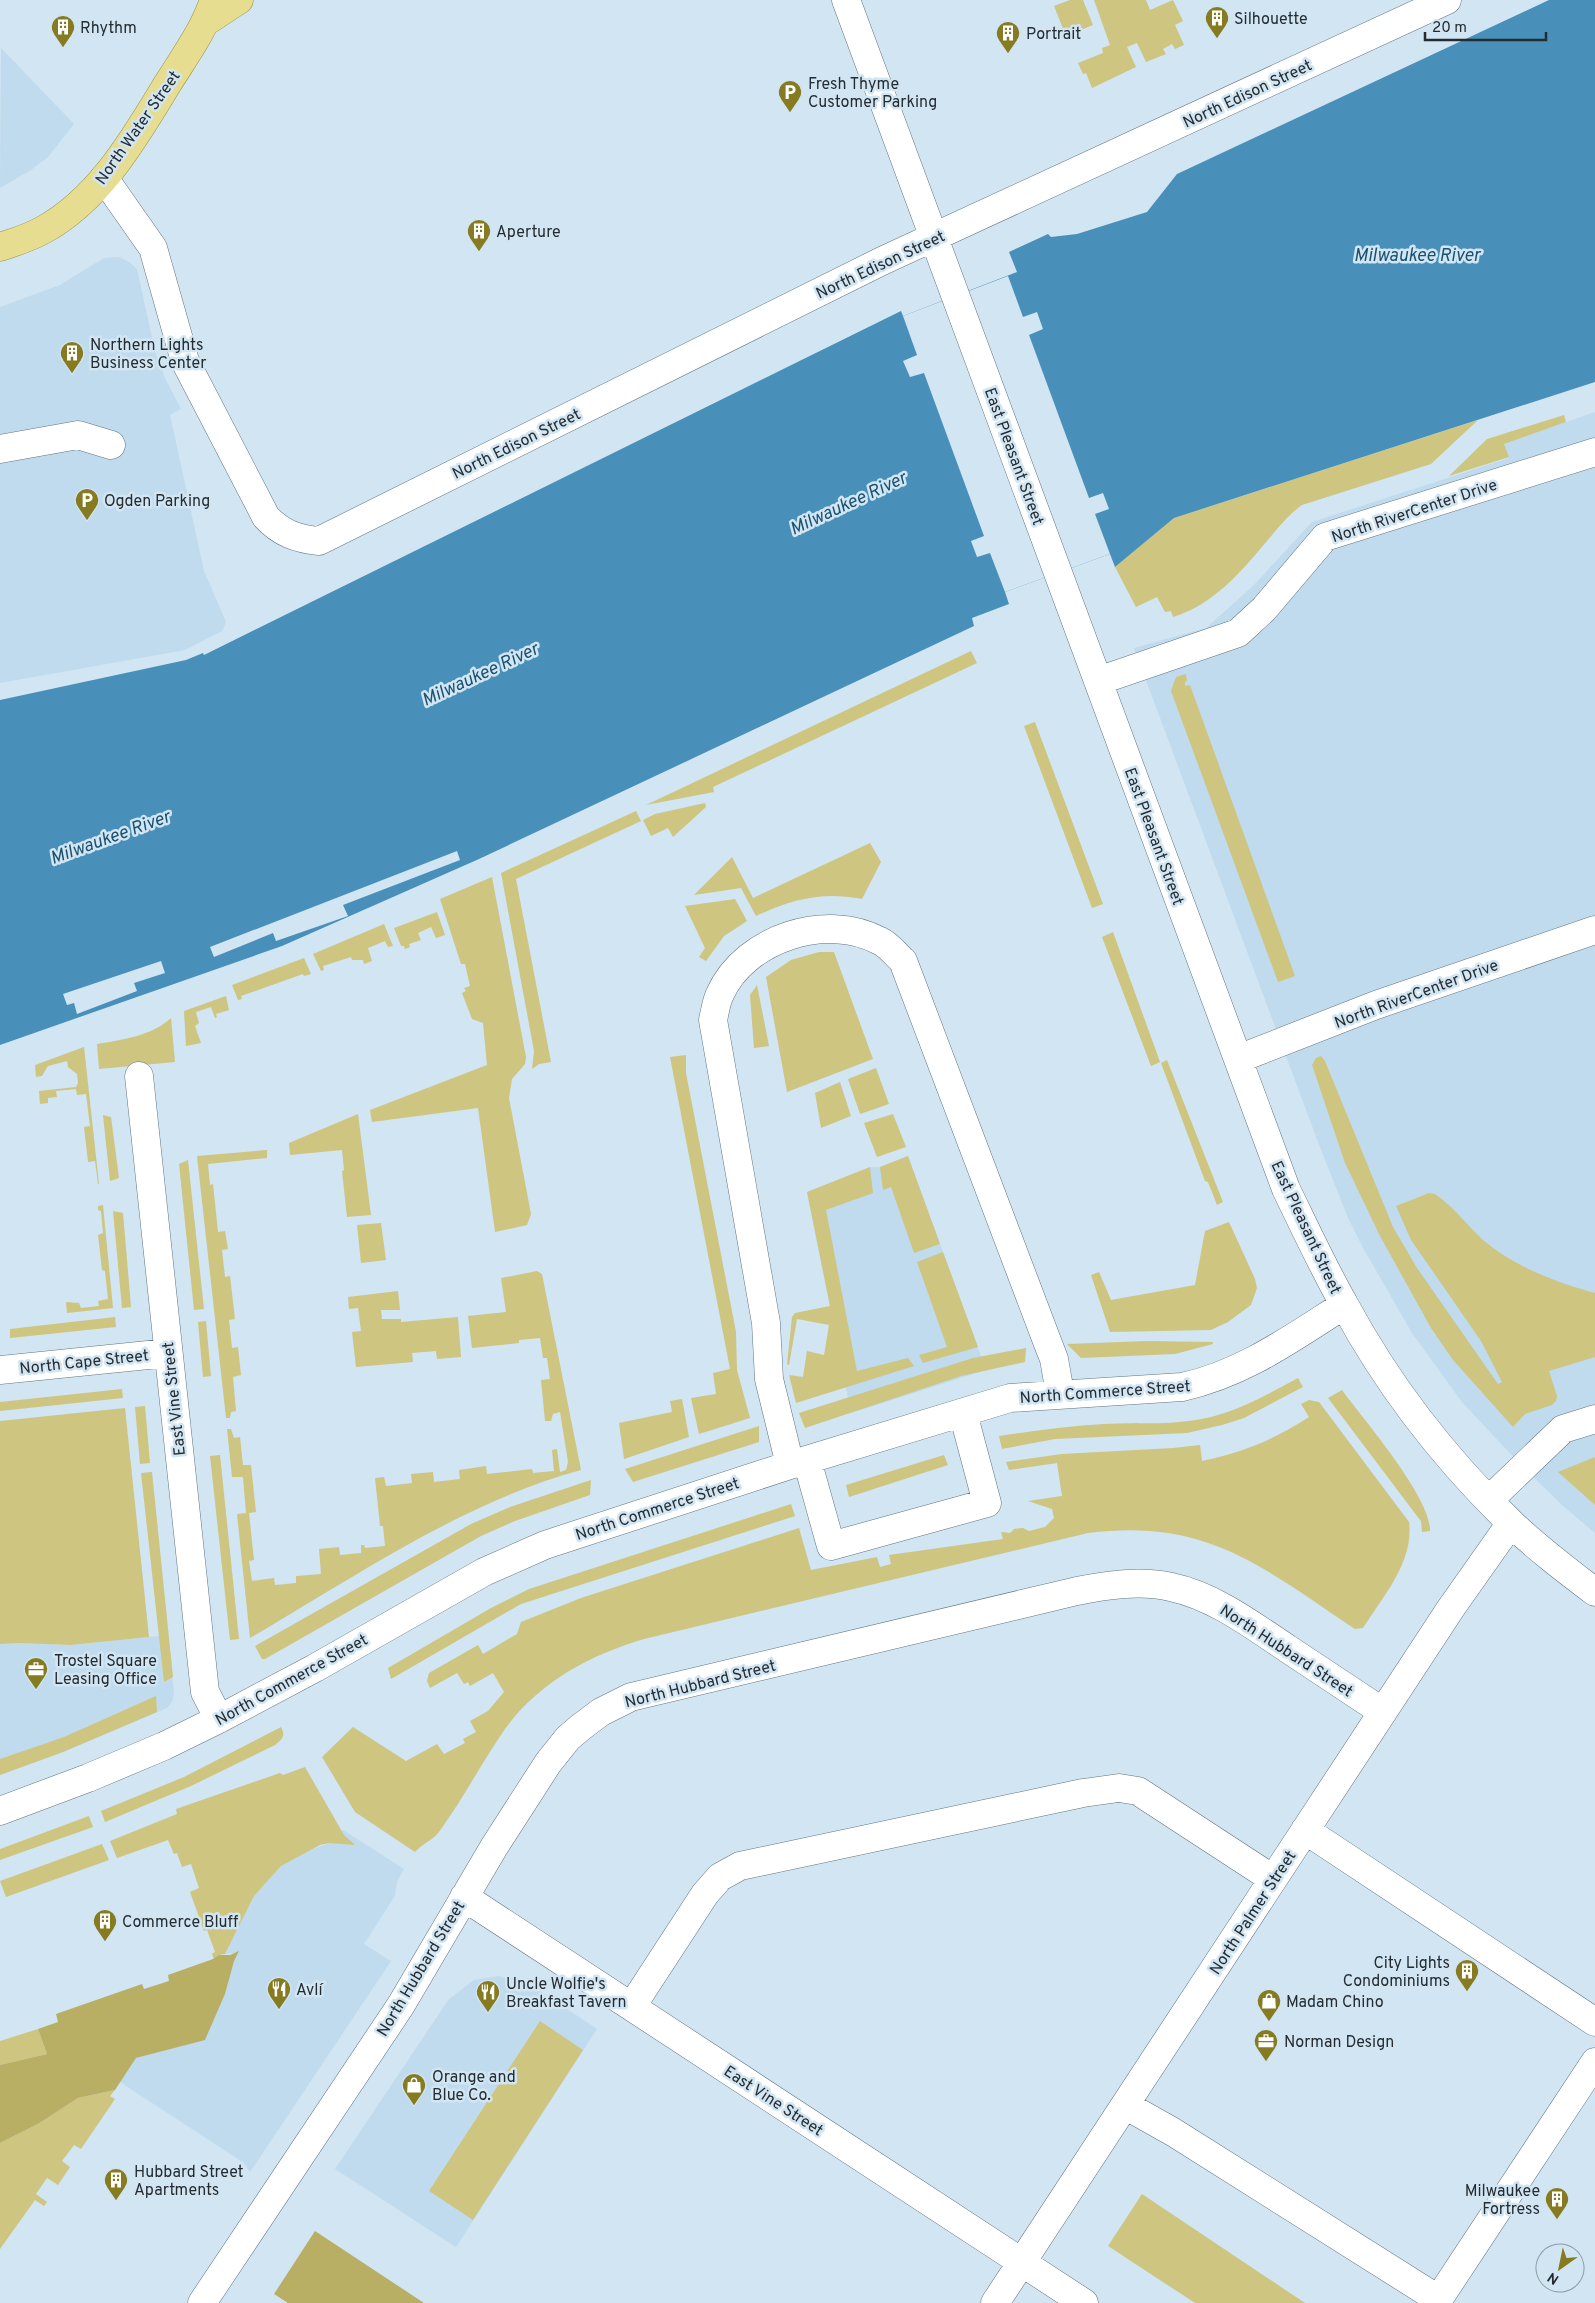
<svg xmlns="http://www.w3.org/2000/svg" width="1595" height="2303" font-family="Overpass,sans-serif">
<style>
.built{fill:#c0dbed}
.green{fill:#cec580}
.forest{fill:#b8af65}
.water{fill:#4890b9}
.pier{fill:#d1e5f2}
.lines{fill:none;stroke-linecap:round;stroke-linejoin:round}
.minor-casing{stroke:#627480;stroke-width:29}
.major-casing{stroke:#99903f;stroke-width:29}
.minor{stroke:#fff;stroke-width:28}
.major{stroke:#e7dd91;stroke-width:28}
.labels{text-anchor:middle;stroke-width:5;stroke-linejoin:round;paint-order:stroke}
.poi-label{font-size:16px;fill:#252c31;stroke:#d1e5f2;text-anchor:start}
.street-label{font-size:16px;fill:#252c31;stroke:#d1e5f2}
.water-label{font-size:18px;font-style:italic;fill:#19516f;stroke:#d1e5f2}
</style>
<rect width="100%" height="100%" fill="#d1e5f2"/>
<path class="built" d="M 1,48 L 74,124 L 48,157 L 31,170 L 0,188 Z
M 119,257 L 129,262 L 137,269 L 155,351 L 164,376 L 181,409 L 170,415 L 204,571 L 226,622 L 222,631 L 185,650 L 0,683 L 0,307 L 60,285 L 104,258 Z
M 1595,412 L 1595,1533 L 1562,1505 L 1519,1463 L 1462,1402 L 1412,1333 L 1362,1246 L 1348,1218 L 1318,1142 L 1134,648 L 1206,628 L 1253,586 L 1312,522 L 1509,458 L 1504,444 Z
M 908,1156 L 986,1370 L 851,1413 L 807,1192 L 870,1167 L 880,1167 Z
M 168,1635 L 174,1694 L 173,1700 L 167,1708 L 63,1752 L 0,1775 L 0,1644 L 21,1643 L 70,1645 Z
M 343,1830 L 404,1869 L 397,1882 L 395,1896 L 364,1944 L 391,1961 L 250,2172 L 244,2163 L 120,2082 L 136,2058 L 205,2039 L 225,1994 L 233,1961 L 238,1952 L 225,1954 L 254,1896 L 281,1866 L 298,1855 L 329,1843 Z
M 499,1976 L 528,1983 L 597,2029 L 456,2247 L 335,2169 L 449,1999 L 474,1980 Z"/>
<path class="green" d="M 1070,0 L 1083,0 L 1093,25 L 1066,36 L 1054,6 Z
M 1094,0 L 1146,0 L 1150,10 L 1173,0 L 1183,21 L 1175,25 L 1184,45 L 1175,49 L 1172,44 L 1163,49 L 1166,54 L 1146,62 L 1137,43 L 1127,47 L 1136,67 L 1092,88 L 1086,73 L 1083,74 L 1078,63 L 1103,53 L 1102,48 L 1110,45 Z
M 1564,415 L 1566,422 L 1504,444 L 1509,457 L 1449,476 L 1487,439 Z
M 1478,420 L 1431,464 L 1302,505 C 1288,515 1278,528 1267,541 C 1241,572 1213,605 1173,617 L 1171,611 L 1165,612 L 1157,597 L 1136,607 L 1115,567 L 1174,518 Z
M 971,651 L 977,663 L 713,787 L 714,792 L 646,805 Z
M 1186,674 L 1187,681 L 1185,682 L 1185,686 L 1190,685 L 1295,976 L 1278,982 L 1171,691 L 1176,677 Z
M 1035,722 L 1103,904 L 1092,908 L 1024,726 Z
M 705,803 L 706,807 L 673,837 L 668,828 L 651,836 L 643,820 L 655,814 Z
M 636,811 L 641,821 L 516,879 L 551,1062 L 539,1064 L 532,1069 L 534,1051 L 501,873 Z
M 870,843 L 881,862 L 862,899 C 823,891 792,899 756,916 L 741,888 L 694,895 L 732,857 L 753,898 Z
M 492,877 L 526,1057 L 525,1064 L 512,1079 L 509,1098 L 531,1214 L 527,1225 L 495,1232 L 478,1108 L 372,1122 L 370,1110 L 487,1065 L 483,1023 L 472,1019 L 462,993 L 466,991 L 464,988 L 470,986 L 465,964 L 461,964 L 440,899 Z
M 735,899 L 747,921 L 724,936 L 706,961 L 699,957 L 705,948 L 685,906 Z
M 437,912 L 445,935 L 436,938 L 431,927 L 418,933 L 421,940 L 409,944 L 410,947 L 405,949 L 404,946 L 401,946 L 394,928 Z
M 384,924 L 393,946 L 388,947 L 385,941 L 368,948 L 372,961 L 364,964 L 363,960 L 352,960 L 351,957 L 323,966 L 324,970 L 321,971 L 313,954 Z
M 1113,932 L 1160,1062 L 1151,1066 L 1102,937 Z
M 819,952 L 834,952 L 873,1059 L 787,1092 L 766,977 L 791,960 Z
M 304,958 L 311,974 L 304,976 L 303,974 L 241,996 L 242,999 L 238,1000 L 232,985 Z
M 757,985 L 769,1046 L 754,1048 L 750,995 Z
M 226,996 L 229,1010 L 216,1014 L 217,1017 L 215,1018 L 211,1007 L 196,1012 L 199,1023 L 195,1026 L 201,1043 L 186,1046 L 184,1011 Z
M 171,1018 L 175,1062 L 99,1069 L 97,1044 C 121,1040 152,1036 171,1018 Z
M 84,1047 L 99,1184 L 98,1184 L 95,1161 L 88,1162 L 84,1127 L 90,1126 L 86,1094 L 77,1095 L 76,1089 L 56,1091 L 57,1097 L 48,1098 L 48,1103 L 40,1104 L 39,1091 L 76,1087 L 78,1083 L 77,1074 L 68,1067 L 67,1061 L 48,1066 L 42,1076 L 36,1077 L 35,1065 Z
M 686,1055 L 686,1073 L 736,1332 L 737,1370 L 750,1418 L 699,1434 L 691,1398 L 716,1394 L 713,1373 L 730,1369 L 670,1057 Z
M 1321,1056 L 1325,1061 L 1393,1227 L 1417,1268 L 1498,1384 L 1502,1382 L 1481,1341 L 1411,1240 L 1396,1206 L 1429,1193 L 1435,1194 C 1453,1206 1467,1225 1483,1240 C 1515,1267 1555,1282 1595,1293 L 1595,1357 L 1549,1371 L 1557,1396 L 1556,1401 L 1552,1405 L 1525,1414 L 1513,1427 L 1453,1360 L 1431,1328 L 1380,1236 L 1345,1163 L 1312,1065 L 1316,1058 Z
M 1167,1060 L 1223,1202 L 1217,1205 L 1208,1182 L 1205,1181 L 1161,1063 Z
M 876,1068 L 889,1104 L 860,1114 L 848,1079 Z
M 840,1082 L 851,1116 L 821,1128 L 815,1093 Z
M 358,1114 L 371,1215 L 347,1217 L 342,1171 L 344,1170 L 342,1150 L 290,1155 L 289,1143 Z
M 893,1114 L 906,1147 L 877,1157 L 864,1123 Z
M 103,1115 L 111,1117 L 119,1178 L 110,1181 Z
M 267,1150 L 267,1158 L 208,1164 L 210,1185 L 213,1184 L 218,1232 L 225,1231 L 228,1249 L 222,1250 L 225,1277 L 230,1276 L 235,1319 L 229,1320 L 232,1348 L 238,1347 L 241,1375 L 233,1377 L 236,1411 L 231,1412 L 230,1418 L 226,1418 L 197,1156 Z
M 908,1156 L 940,1244 L 914,1253 L 891,1187 L 883,1190 L 880,1167 Z
M 188,1160 L 204,1309 L 194,1310 L 179,1164 Z
M 870,1167 L 873,1193 L 826,1210 L 857,1371 L 908,1358 L 914,1366 L 796,1403 L 789,1375 L 803,1377 L 807,1351 L 824,1355 L 829,1325 L 797,1319 L 789,1365 L 787,1364 L 792,1317 L 795,1313 L 830,1306 L 807,1192 Z
M 103,1205 L 113,1308 L 67,1313 L 66,1302 L 79,1303 L 81,1308 L 99,1306 L 98,1301 L 108,1299 L 105,1271 L 102,1270 L 98,1235 L 103,1233 L 101,1211 L 98,1210 L 98,1206 Z
M 113,1211 L 123,1213 L 131,1307 L 122,1308 Z
M 1229,1222 L 1255,1279 L 1257,1288 L 1251,1305 L 1228,1322 L 1211,1330 L 1110,1332 L 1091,1275 L 1099,1272 L 1111,1300 L 1195,1285 L 1205,1231 Z
M 381,1223 L 386,1260 L 361,1263 L 357,1225 Z
M 943,1252 L 978,1347 L 923,1363 L 919,1355 L 947,1347 L 917,1262 Z
M 537,1271 L 542,1274 L 581,1470 C 465,1501 353,1578 250,1638 L 237,1514 L 246,1513 L 243,1477 L 232,1477 L 227,1429 L 231,1429 L 234,1438 L 240,1437 L 243,1465 L 251,1465 L 256,1512 L 249,1513 L 254,1560 L 249,1561 L 252,1581 L 274,1578 L 275,1585 L 296,1583 L 296,1576 L 321,1574 L 319,1549 L 339,1547 L 340,1555 L 361,1553 L 361,1545 L 364,1545 L 365,1548 L 385,1546 L 383,1526 L 380,1526 L 375,1478 L 384,1477 L 386,1486 L 412,1483 L 411,1474 L 433,1472 L 434,1482 L 460,1479 L 459,1470 L 486,1466 L 487,1474 L 532,1469 L 533,1473 L 554,1471 L 552,1450 L 557,1449 L 560,1472 L 566,1470 L 568,1462 L 560,1412 L 553,1414 L 551,1421 L 545,1421 L 541,1380 L 550,1379 L 547,1358 L 543,1358 L 540,1338 L 519,1340 L 519,1343 L 472,1348 L 468,1316 L 506,1312 L 501,1278 Z
M 398,1291 L 400,1310 L 381,1310 L 382,1319 L 401,1319 L 401,1322 L 458,1317 L 461,1357 L 437,1359 L 436,1351 L 412,1353 L 413,1362 L 356,1367 L 352,1332 L 361,1331 L 358,1308 L 349,1309 L 348,1297 Z
M 115,1317 L 116,1327 L 10,1338 L 10,1329 Z
M 206,1321 L 211,1376 L 203,1377 L 198,1322 Z
M 1148,1341 L 1213,1342 L 1213,1344 L 1175,1354 L 1081,1358 L 1067,1344 Z
M 1026,1348 L 1025,1362 L 961,1376 L 805,1428 L 799,1413 L 973,1358 Z
M 1298,1378 L 1303,1387 L 1244,1418 L 1222,1425 L 1187,1433 L 1055,1439 L 1002,1449 L 999,1436 C 1034,1431 1069,1426 1105,1424 C 1140,1422 1176,1426 1211,1417 C 1242,1409 1270,1393 1298,1378 Z
M 122,1389 L 123,1398 L 0,1411 L 0,1402 Z
M 1342,1390 C 1363,1419 1431,1497 1430,1531 L 1422,1532 L 1421,1521 L 1417,1516 L 1328,1398 Z
M 682,1399 L 689,1437 L 624,1459 L 619,1423 L 672,1412 L 670,1401 Z
M 1309,1400 L 1319,1402 L 1409,1522 C 1414,1562 1383,1596 1363,1628 L 1355,1629 C 1262,1567 1207,1518 1088,1533 L 644,1639 C 590,1655 539,1682 505,1729 C 482,1762 463,1799 439,1832 C 433,1840 422,1844 415,1852 L 355,1812 L 322,1757 L 353,1727 L 406,1761 L 437,1744 L 444,1754 L 465,1743 L 463,1739 L 476,1732 L 470,1721 L 488,1711 L 504,1692 L 493,1673 L 470,1686 L 468,1682 L 464,1684 L 457,1673 L 430,1688 L 427,1681 L 429,1673 L 478,1645 L 483,1654 L 517,1634 L 521,1622 L 581,1598 L 799,1528 L 811,1570 L 877,1557 L 880,1567 L 891,1564 L 889,1555 L 1003,1539 L 1001,1532 L 1010,1533 L 1014,1529 L 1023,1528 L 1029,1531 L 1045,1527 L 1054,1518 L 1052,1509 L 1028,1501 L 1062,1496 L 1057,1463 L 1009,1470 L 1006,1462 L 1062,1454 L 1173,1448 L 1200,1445 L 1202,1461 C 1246,1451 1271,1441 1309,1417 L 1301,1404 Z
M 145,1406 L 150,1463 L 140,1464 L 135,1407 Z
M 125,1408 L 149,1637 L 70,1645 L 21,1643 L 0,1644 L 0,1421 Z
M 759,1426 L 759,1442 L 633,1482 L 625,1469 Z
M 220,1455 L 239,1639 L 230,1640 L 210,1456 Z
M 944,1455 L 948,1465 L 849,1497 L 846,1485 Z
M 1595,1457 L 1595,1505 L 1558,1472 Z
M 152,1472 L 173,1677 L 164,1682 L 141,1473 Z
M 591,1480 L 590,1495 L 515,1521 L 481,1536 L 265,1659 L 262,1659 L 255,1646 L 471,1524 L 510,1507 Z
M 791,1504 L 795,1516 L 521,1604 L 391,1679 L 388,1668 L 491,1608 L 529,1589 Z
M 156,1696 L 157,1712 L 63,1752 L 0,1775 L 0,1759 L 64,1737 Z
M 281,1727 C 286,1736 282,1740 275,1745 L 191,1786 L 105,1822 L 101,1811 L 184,1777 Z
M 305,1767 L 344,1835 L 355,1845 L 329,1843 L 320,1845 L 281,1866 L 254,1896 L 225,1954 L 219,1955 L 214,1959 L 212,1954 L 215,1952 L 207,1930 L 204,1931 L 190,1892 L 199,1888 L 191,1864 L 182,1867 L 177,1853 L 174,1854 L 168,1840 L 117,1858 L 110,1841 L 177,1814 L 176,1809 L 280,1773 L 283,1775 Z
M 89,1816 L 93,1827 L 0,1860 L 0,1849 Z
M 102,1844 L 109,1860 L 6,1897 L 0,1881 Z
M 540,2021 L 583,2050 L 473,2220 L 429,2191 Z
M 38,2029 L 47,2054 L 0,2065 L 0,2041 Z
M 115,2090 L 110,2096 L 115,2099 L 81,2149 L 74,2145 L 62,2161 L 70,2167 L 58,2185 L 47,2178 L 36,2194 L 47,2202 L 44,2206 L 35,2200 L 0,2249 L 0,2143 L 38,2124 L 78,2098 Z
M 1142,2194 L 1305,2303 L 1195,2303 L 1108,2246 Z"/>
<path class="forest" d="M 239,1951 L 234,1961 L 225,1994 L 205,2040 L 136,2058 L 115,2090 L 78,2098 L 38,2124 L 0,2143 L 0,2065 L 47,2054 L 38,2029 L 58,2022 L 56,2014 L 142,1984 L 144,1989 L 169,1981 L 168,1975 L 213,1959 L 219,1955 L 230,1955 Z
M 315,2231 L 424,2303 L 288,2303 L 274,2294 Z"/>
<path class="water" d="M 1549,0 L 1595,0 L 1595,382 L 1174,518 L 1115,567 L 1110,554 L 1005,592 L 1009,604 L 972,618 L 974,626 L 479,859 L 282,946 L 0,1045 L 0,700 L 186,660 L 203,653 L 204,655 L 901,311 L 903,316 L 1017,272 L 1009,252 L 1048,234 L 1051,237 L 1077,234 L 1147,212 L 1177,174 Z"/>
<path class="pier" d="M 1008,276 L 1023,317 L 1037,312 L 1043,329 L 1029,335 L 1089,498 L 1103,493 L 1109,509 L 1095,514 L 1110,554 L 1005,592 L 990,553 L 977,557 L 971,541 L 984,536 L 924,373 L 910,377 L 903,361 L 917,355 L 903,316 Z
M 457,851 L 460,860 L 343,905 L 348,916 L 276,941 L 273,933 L 214,957 L 210,947 Z
M 161,961 L 165,973 L 134,983 L 137,991 L 77,1014 L 74,1003 L 67,1005 L 63,994 Z"/>
<g class="lines">
<g class="minor-casing">
<path id="minor" d="M 846,0 L 1286,1189 C 1305,1228 1323,1267 1344,1304 C 1387,1384 1445,1459 1511,1523 C 1537,1548 1566,1570 1595,1592
M 104,178 L 153,248 L 185,361 L 266,517 C 281,533 297,539 319,541 L 882,261 L 1447,0
M 0,449 L 78,435 L 111,445
M 1098,681 L 1238,633 L 1264,609 L 1325,537 L 1595,452
M 1238,1059 L 1376,1005 L 1595,930
M 139,1076 L 205,1692 L 219,1719
M 0,1370 L 168,1353
M 807,1460 L 831,1546 L 987,1503 L 963,1413
M 790,1465 L 769,1379 L 766,1323 L 713,1020 C 715,1012 716,1002 720,994 C 745,938 827,912 880,941 C 889,945 896,955 903,961 L 1047,1341 L 1054,1359 L 1060,1393
M 1489,1500 L 1563,1429 L 1595,1419
M 0,1811 L 88,1778 L 164,1746 L 219,1719 L 315,1668 L 484,1572 L 545,1545 L 790,1465 L 1010,1398 L 1182,1387 C 1243,1374 1292,1338 1344,1305
M 1305,1830 L 1595,2022
M 464,1897 L 1084,2303
M 632,2006 L 705,1894 L 720,1877 L 740,1866 L 1083,1793 L 1119,1788 L 1138,1791 L 1273,1879
M 1125,2105 L 1173,2132 L 1438,2299
M 202,2303 L 401,2005 L 494,1847 L 548,1763 L 568,1738 L 581,1727 L 601,1712 L 631,1697 L 1077,1591 C 1107,1585 1140,1580 1171,1587 C 1214,1596 1252,1625 1288,1649 C 1320,1670 1351,1691 1383,1712
M 995,2303 L 1451,1608 L 1511,1523
M 1436,2303 L 1595,2062"/>
</g>
<g class="major-casing">
<path id="major" d="M 207,21 L 239,0
M 0,247 C 15,242 29,238 43,230 C 100,199 135,137 168,83 C 185,56 204,30 214,0"/>
</g>
<use href="#minor" class="minor"/>
<use href="#major" class="major"/>
</g>
<defs>
<g id="building-pin" transform="scale(1.25)"><path d="M0 17L-7.5 6A9.5 9.5 0 1 1 7.5 6Z" fill="#867b20" stroke="#d1e5f2"/><path d="M-4-6H4V6H1V3H-1V6H-4ZM-2.5-4.3h1.7v1.8h-1.7ZM.8-4.3h1.7v1.8H.8ZM-2.5-1h1.7V.8h-1.7ZM.8-1h1.7V.8H.8Z" fill="#fff"/></g>
<g id="parking-pin" transform="scale(1.25)"><path d="M0 17L-7.5 6A9.5 9.5 0 1 1 7.5 6Z" fill="#867b20" stroke="#d1e5f2"/><path d="M-3.5-5.5H1a3.5 3.5 0 0 1 0 7H-1V5.5H-3.5ZM-1-3.4V-.6H.8a1.4 1.4 0 0 0 0-2.8Z" fill="#fff"/></g>
<g id="office-pin" transform="scale(1.25)"><path d="M0 17L-7.5 6A9.5 9.5 0 1 1 7.5 6Z" fill="#867b20" stroke="#d1e5f2"/><path d="M-6-3h4V-5.5h4V-3h4V5H-6ZM-1-4.5V-3h2v-1.5ZM-6 0V1H6V0Z" fill="#fff"/></g>
<g id="restaurant-pin" transform="scale(1.25)"><path d="M0 17L-7.5 6A9.5 9.5 0 1 1 7.5 6Z" fill="#867b20" stroke="#d1e5f2"/><path d="M-5-6h1v4h1v-4h1v4h1v-4h1v5L-1.5 .5V6h-2V.5L-5-1ZM5-6V6H3V1.5H1.5Q1.5-4 5-6Z" fill="#fff"/></g>
<g id="shop-pin" transform="scale(1.25)"><path d="M0 17L-7.5 6A9.5 9.5 0 1 1 7.5 6Z" fill="#867b20" stroke="#d1e5f2"/><path d="M-5-2.5h2.3a2.7 3.5 0 0 1 5.4 0H5L5.5 6h-11ZM-1.5-2.5h3a1.5 2.3 0 0 0-3 0Z" fill="#fff"/></g>
</defs>
<g fill-rule="evenodd">
<use href="#building-pin" x="1217" y="18"/>
<use href="#building-pin" x="63" y="27"/>
<use href="#building-pin" x="1008" y="33"/>
<use href="#parking-pin" x="790" y="92"/>
<use href="#building-pin" x="479" y="231"/>
<use href="#building-pin" x="72" y="353"/>
<use href="#parking-pin" x="87" y="500"/>
<use href="#office-pin" x="36" y="1669"/>
<use href="#building-pin" x="105" y="1921"/>
<use href="#building-pin" x="1467" y="1971"/>
<use href="#restaurant-pin" x="279" y="1989"/>
<use href="#restaurant-pin" x="488" y="1992"/>
<use href="#shop-pin" x="1269" y="2001"/>
<use href="#office-pin" x="1266" y="2041"/>
<use href="#shop-pin" x="414" y="2085"/>
<use href="#building-pin" x="116" y="2180"/>
<use href="#building-pin" x="1557" y="2199"/>
</g>
<g class="labels">
<g class="poi-label">
<text x="1234" y="24">Silhouette</text>
<text x="80" y="33">Rhythm</text>
<text x="1026" y="39">Portrait</text>
<text x="808" y="89">Fresh Thyme<tspan x="808" dy="18">Customer Parking</tspan></text>
<text x="496" y="237">Aperture</text>
<text x="90" y="350">Northern Lights<tspan x="90" dy="18">Business Center</tspan></text>
<text x="104" y="506">Ogden Parking</text>
<text x="54" y="1666">Trostel Square<tspan x="54" dy="18">Leasing Office</tspan></text>
<text x="122" y="1927">Commerce Bluff</text>
<text x="1450" y="1968" text-anchor="end">City Lights<tspan x="1450" dy="18">Condominiums</tspan></text>
<text x="506" y="1989">Uncle Wolfie's<tspan x="506" dy="18">Breakfast Tavern</tspan></text>
<text x="296" y="1995">Avlí</text>
<text x="1286" y="2007">Madam Chino</text>
<text x="1284" y="2047">Norman Design</text>
<text x="432" y="2082">Orange and<tspan x="432" dy="18">Blue Co.</tspan></text>
<text x="134" y="2177">Hubbard Street<tspan x="134" dy="18">Apartments</tspan></text>
<text x="1540" y="2196" text-anchor="end">Milwaukee<tspan x="1540" dy="18">Fortress</tspan></text>
</g>
<g class="street-label">
<text transform="translate(1247 93) rotate(-25)" y="6">North Edison Street</text>
<text transform="translate(137 127) rotate(-55)" y="6">North Water Street</text>
<text transform="translate(880 264) rotate(-25)" y="6">North Edison Street</text>
<text transform="translate(516 443) rotate(-26)" y="6">North Edison Street</text>
<text transform="translate(1015 456) rotate(70)" y="6">East Pleasant Street</text>
<text transform="translate(1414 510) rotate(-18)" y="6">North RiverCenter Drive</text>
<text transform="translate(1155 836) rotate(70)" y="6">East Pleasant Street</text>
<text transform="translate(1416 993) rotate(-20)" y="6">North RiverCenter Drive</text>
<text transform="translate(1307 1227) rotate(65)" y="6">East Pleasant Street</text>
<text transform="translate(84 1361) rotate(-6)" y="6">North Cape Street</text>
<text transform="translate(1105 1391) rotate(-4)" y="6">North Commerce Street</text>
<text transform="translate(173 1399) rotate(-96)" y="6">East Vine Street</text>
<text transform="translate(657 1508) rotate(-18)" y="6">North Commerce Street</text>
<text transform="translate(1287 1650) rotate(33)" y="6">North Hubbard Street</text>
<text transform="translate(291 1679) rotate(-29)" y="6">North Commerce Street</text>
<text transform="translate(700 1683) rotate(-14)" y="6">North Hubbard Street</text>
<text transform="translate(1252 1912) rotate(-57)" y="6">North Palmer Street</text>
<text transform="translate(420 1968) rotate(-59)" y="6">North Hubbard Street</text>
<text transform="translate(774 2100) rotate(33)" y="6">East Vine Street</text>
</g>
<g class="water-label">
<text x="1417" y="261">Milwaukee River</text>
<text transform="translate(848 503) rotate(-25)" y="6">Milwaukee River</text>
<text transform="translate(480 674) rotate(-25)" y="6">Milwaukee River</text>
<text transform="translate(110 837) rotate(-20)" y="6">Milwaukee River</text>
</g>
</g>
<g transform="translate(1560 2268) rotate(213)"><circle r="24" fill="#d1e5f2" stroke="#8c9ba5"/>
<path d="M0-4L9 19L0 12L-9 19Z" fill="#867b20"/>
<text y="-8" font-size="14" font-weight="bold" text-anchor="middle" fill="#252c31">N</text>
</g>
<path d="M1425 32v8h121v-8" fill="none" stroke="#252c31" stroke-width="2.5"/>
<text x="1432" y="32" font-size="15" fill="#252c31" stroke="#d1e5f2" stroke-width="4" paint-order="stroke">20 m</text>
</svg>
